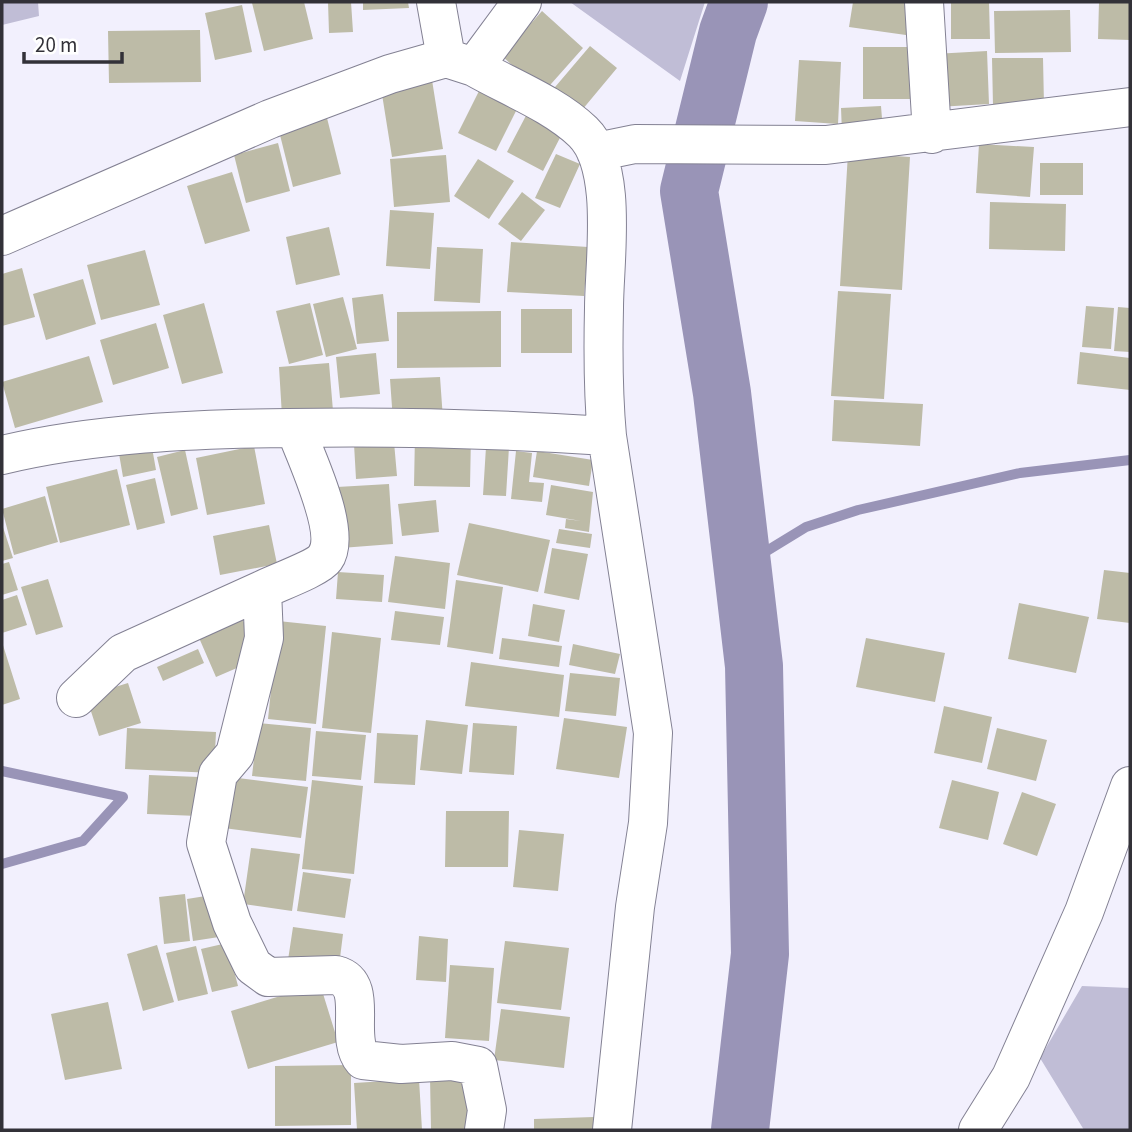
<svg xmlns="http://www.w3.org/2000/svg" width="1132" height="1132" font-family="'Source Sans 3',sans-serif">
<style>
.green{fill:#c0bdd6}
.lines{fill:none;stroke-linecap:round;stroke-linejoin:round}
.stream{stroke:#9994b7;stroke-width:10}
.river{stroke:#9994b7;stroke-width:58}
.building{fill:#bdbba7}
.street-casing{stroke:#838193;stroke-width:40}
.secondary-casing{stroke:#838193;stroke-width:40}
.street{stroke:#fff;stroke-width:38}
.secondary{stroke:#fff;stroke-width:38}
</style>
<rect width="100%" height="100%" fill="#f2f0fd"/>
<path class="green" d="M 2,2 L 38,2 L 39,16 L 2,25 Z
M 570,2 L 705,2 L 680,81 Z
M 1082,986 L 1130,988 L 1130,1130 L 1084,1130 L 1040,1058 Z"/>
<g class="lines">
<path class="stream" d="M 742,566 L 806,527 L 858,510 L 1020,473 L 1130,460
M 2,771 L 123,797 L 83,841 L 2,864"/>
<path class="river" d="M 739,2 L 728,32 L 689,191 L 722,393 L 754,666 L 760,954 L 740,1130"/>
</g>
<path class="building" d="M 304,2 L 313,39 L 264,51 L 252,3 Z
M 328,2 L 351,2 L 353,32 L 329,33 Z
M 363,2 L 408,2 L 409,8 L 363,10 Z
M 853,2 L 918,2 L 913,36 L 849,27 Z
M 951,2 L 989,2 L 990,39 L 951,39 Z
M 1099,2 L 1130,2 L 1130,40 L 1098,39 Z
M 242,5 L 252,52 L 215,60 L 205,13 Z
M 1070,10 L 1071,52 L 995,53 L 994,11 Z
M 542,11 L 583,48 L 543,93 L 502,56 Z
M 200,30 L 201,82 L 109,83 L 108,31 Z
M 590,46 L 617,68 L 577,116 L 550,93 Z
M 863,47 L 922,47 L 922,99 L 863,99 Z
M 987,51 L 989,104 L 937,107 L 934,54 Z
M 992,58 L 1043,58 L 1044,105 L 993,106 Z
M 799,60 L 841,62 L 838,124 L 795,121 Z
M 432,80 L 443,149 L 392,157 L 381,88 Z
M 480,89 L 518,107 L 496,151 L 458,133 Z
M 881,106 L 883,131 L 842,133 L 841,108 Z
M 530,108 L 566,126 L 543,171 L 507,152 Z
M 327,118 L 341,174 L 293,187 L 279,131 Z
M 278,143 L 290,191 L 246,203 L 234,155 Z
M 979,144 L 1034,147 L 1030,197 L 976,193 Z
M 848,153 L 910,157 L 902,290 L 840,286 Z
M 556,154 L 580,164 L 560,208 L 535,198 Z
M 446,155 L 450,202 L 394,207 L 390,159 Z
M 478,159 L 514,181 L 489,219 L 454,196 Z
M 1040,163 L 1083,163 L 1083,195 L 1040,195 Z
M 232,172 L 250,231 L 205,244 L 187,186 Z
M 522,192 L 545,210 L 521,241 L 498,224 Z
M 990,202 L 1066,204 L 1065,251 L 989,249 Z
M 390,210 L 434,213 L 430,269 L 386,266 Z
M 329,227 L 340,275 L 296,285 L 286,237 Z
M 511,242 L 588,247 L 584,296 L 507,292 Z
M 437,247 L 483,249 L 480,303 L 434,301 Z
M 145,250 L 160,305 L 101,320 L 87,265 Z
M 22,268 L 35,317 L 2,326 L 2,274 Z
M 83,279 L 96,324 L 46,340 L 33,294 Z
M 838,291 L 891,294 L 884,399 L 831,396 Z
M 383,294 L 389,341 L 357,344 L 352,298 Z
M 343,297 L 357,349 L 326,357 L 313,304 Z
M 204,303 L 223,373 L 182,384 L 163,315 Z
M 310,303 L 323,355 L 289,364 L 276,311 Z
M 1086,306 L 1114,308 L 1111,349 L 1082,347 Z
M 1118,307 L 1130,308 L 1130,352 L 1114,351 Z
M 521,309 L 572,309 L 572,353 L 521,353 Z
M 501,311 L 501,367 L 397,368 L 397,312 Z
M 156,323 L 169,368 L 113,385 L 100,340 Z
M 1080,352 L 1130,358 L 1130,390 L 1077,384 Z
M 376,353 L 380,394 L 340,398 L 336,357 Z
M 89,356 L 103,402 L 15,428 L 2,382 Z
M 329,363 L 333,411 L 282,416 L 279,367 Z
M 440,377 L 443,419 L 393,421 L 390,379 Z
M 834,400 L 923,404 L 920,446 L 832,441 Z
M 415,434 L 471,435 L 470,487 L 414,486 Z
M 151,442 L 156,470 L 123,477 L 118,448 Z
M 394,442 L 397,476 L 356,479 L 354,444 Z
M 254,446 L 265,504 L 207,515 L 196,458 Z
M 486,447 L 509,447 L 506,496 L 483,495 Z
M 185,450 L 198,509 L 171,516 L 157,457 Z
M 516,451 L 532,453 L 529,482 L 544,483 L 542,502 L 511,499 Z
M 537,451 L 593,460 L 589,486 L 533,477 Z
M 117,469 L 130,525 L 60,543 L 46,487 Z
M 155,478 L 165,523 L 137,530 L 126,485 Z
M 389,484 L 393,544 L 341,548 L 337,487 Z
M 551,485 L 593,492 L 589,532 L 565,528 L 566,519 L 581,521 L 546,515 Z
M 45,496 L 58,542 L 14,555 L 2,509 Z
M 436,500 L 439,532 L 402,536 L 398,504 Z
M 469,523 L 550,540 L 538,592 L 457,575 Z
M 2,524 L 13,558 L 2,561 Z
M 269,525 L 277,564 L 220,575 L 213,536 Z
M 559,529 L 592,534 L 590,548 L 556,543 Z
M 552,548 L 588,554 L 579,600 L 544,593 Z
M 395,556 L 450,563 L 445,609 L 388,602 Z
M 9,562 L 18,590 L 2,595 L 2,564 Z
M 1104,570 L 1130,573 L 1130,623 L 1097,619 Z
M 338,572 L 384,575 L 382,602 L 336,599 Z
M 48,579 L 63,627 L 36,635 L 21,587 Z
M 456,580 L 503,587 L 493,654 L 447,647 Z
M 17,595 L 27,625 L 2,633 L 2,600 Z
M 1019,603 L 1089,617 L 1076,673 L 1008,659 Z
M 533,604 L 565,610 L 559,642 L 528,636 Z
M 236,605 L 260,658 L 216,677 L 193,624 Z
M 395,611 L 444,617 L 440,645 L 391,640 Z
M 278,621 L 326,626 L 316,724 L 268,719 Z
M 332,632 L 381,638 L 371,733 L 322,728 Z
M 502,638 L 562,646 L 559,667 L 499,659 Z
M 866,638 L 945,653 L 935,702 L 856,687 Z
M 2,642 L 20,699 L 2,705 Z
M 573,644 L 620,654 L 615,674 L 569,665 Z
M 198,649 L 204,663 L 163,681 L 157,667 Z
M 471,662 L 564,675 L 559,717 L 465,706 Z
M 570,673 L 620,678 L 616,716 L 565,711 Z
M 128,683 L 141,723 L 99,736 L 86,696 Z
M 944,706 L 992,717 L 982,763 L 934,753 Z
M 564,718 L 627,727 L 619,778 L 556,769 Z
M 426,720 L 468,725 L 462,774 L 420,770 Z
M 258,723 L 311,728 L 306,781 L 252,776 Z
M 473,723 L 517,726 L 514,775 L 469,772 Z
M 127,728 L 216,732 L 214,773 L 125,769 Z
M 997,728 L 1047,740 L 1036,781 L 987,769 Z
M 316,731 L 366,735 L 361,780 L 312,776 Z
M 377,733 L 418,735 L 415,785 L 374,783 Z
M 149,775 L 199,777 L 198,816 L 147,814 Z
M 222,776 L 308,787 L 301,838 L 216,827 Z
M 312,780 L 363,786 L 354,874 L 302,869 Z
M 952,780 L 999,792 L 988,840 L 939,828 Z
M 1022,792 L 1056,804 L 1037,856 L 1003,844 Z
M 446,811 L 509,811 L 508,867 L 445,867 Z
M 519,830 L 564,834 L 558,891 L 513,887 Z
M 251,848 L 300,854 L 292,911 L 243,904 Z
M 303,872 L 351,879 L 345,918 L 297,911 Z
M 185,894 L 190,941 L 164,944 L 159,897 Z
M 212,895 L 219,937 L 193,941 L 187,899 Z
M 293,927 L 343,934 L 339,966 L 288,960 Z
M 419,936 L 448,939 L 446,982 L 416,980 Z
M 505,941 L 569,948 L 561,1010 L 497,1003 Z
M 227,943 L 238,986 L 212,992 L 201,949 Z
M 157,945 L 174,1002 L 143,1011 L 127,954 Z
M 196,946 L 208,994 L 178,1001 L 166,953 Z
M 450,965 L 494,968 L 489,1041 L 445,1038 Z
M 320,984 L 338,1042 L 248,1069 L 231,1011 Z
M 108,1002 L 122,1069 L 65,1080 L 51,1014 Z
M 501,1009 L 570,1017 L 564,1068 L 494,1060 Z
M 351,1065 L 351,1125 L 275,1126 L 275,1066 Z
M 476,1076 L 477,1130 L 431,1130 L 430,1077 Z
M 419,1079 L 422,1130 L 357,1130 L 354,1083 Z
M 594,1117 L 594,1130 L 534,1130 L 534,1119 Z"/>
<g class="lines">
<g class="street-casing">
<path id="street" d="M 436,2 L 446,58
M 522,2 L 474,67 C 509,87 554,104 583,132 C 619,167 604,262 604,308 C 603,351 603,393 607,436 L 653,733 L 648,823 L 635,907 L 612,1130
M 924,2 L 932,134
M 596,152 L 635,144 L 826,145 L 1130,107
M 2,236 L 270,119 L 390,74 L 446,58 L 474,67
M 295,428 C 305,455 343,533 325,558 C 318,568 276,583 262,590 L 264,638 L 235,754 L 218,774 L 206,843 L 232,923 L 253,966 L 268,977 L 336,975 C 371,984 343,1037 363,1060 L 401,1064 L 452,1061 L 478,1066 L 487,1110 L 484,1130
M 2,455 C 95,433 192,429 288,428 C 395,426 500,429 607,436
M 76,698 L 123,653 L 262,590"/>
</g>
<g class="secondary-casing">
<path id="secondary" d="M 978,1130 L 1011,1077 L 1084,912 L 1130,786"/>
</g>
<use href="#street" class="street"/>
<use href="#secondary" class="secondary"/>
</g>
<rect width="1132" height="1132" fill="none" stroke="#323138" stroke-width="7"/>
<path d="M24 52v10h98v-10" fill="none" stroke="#323138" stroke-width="3.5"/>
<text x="35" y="52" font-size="21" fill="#323138" stroke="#ffffff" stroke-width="5" paint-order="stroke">20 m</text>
</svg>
